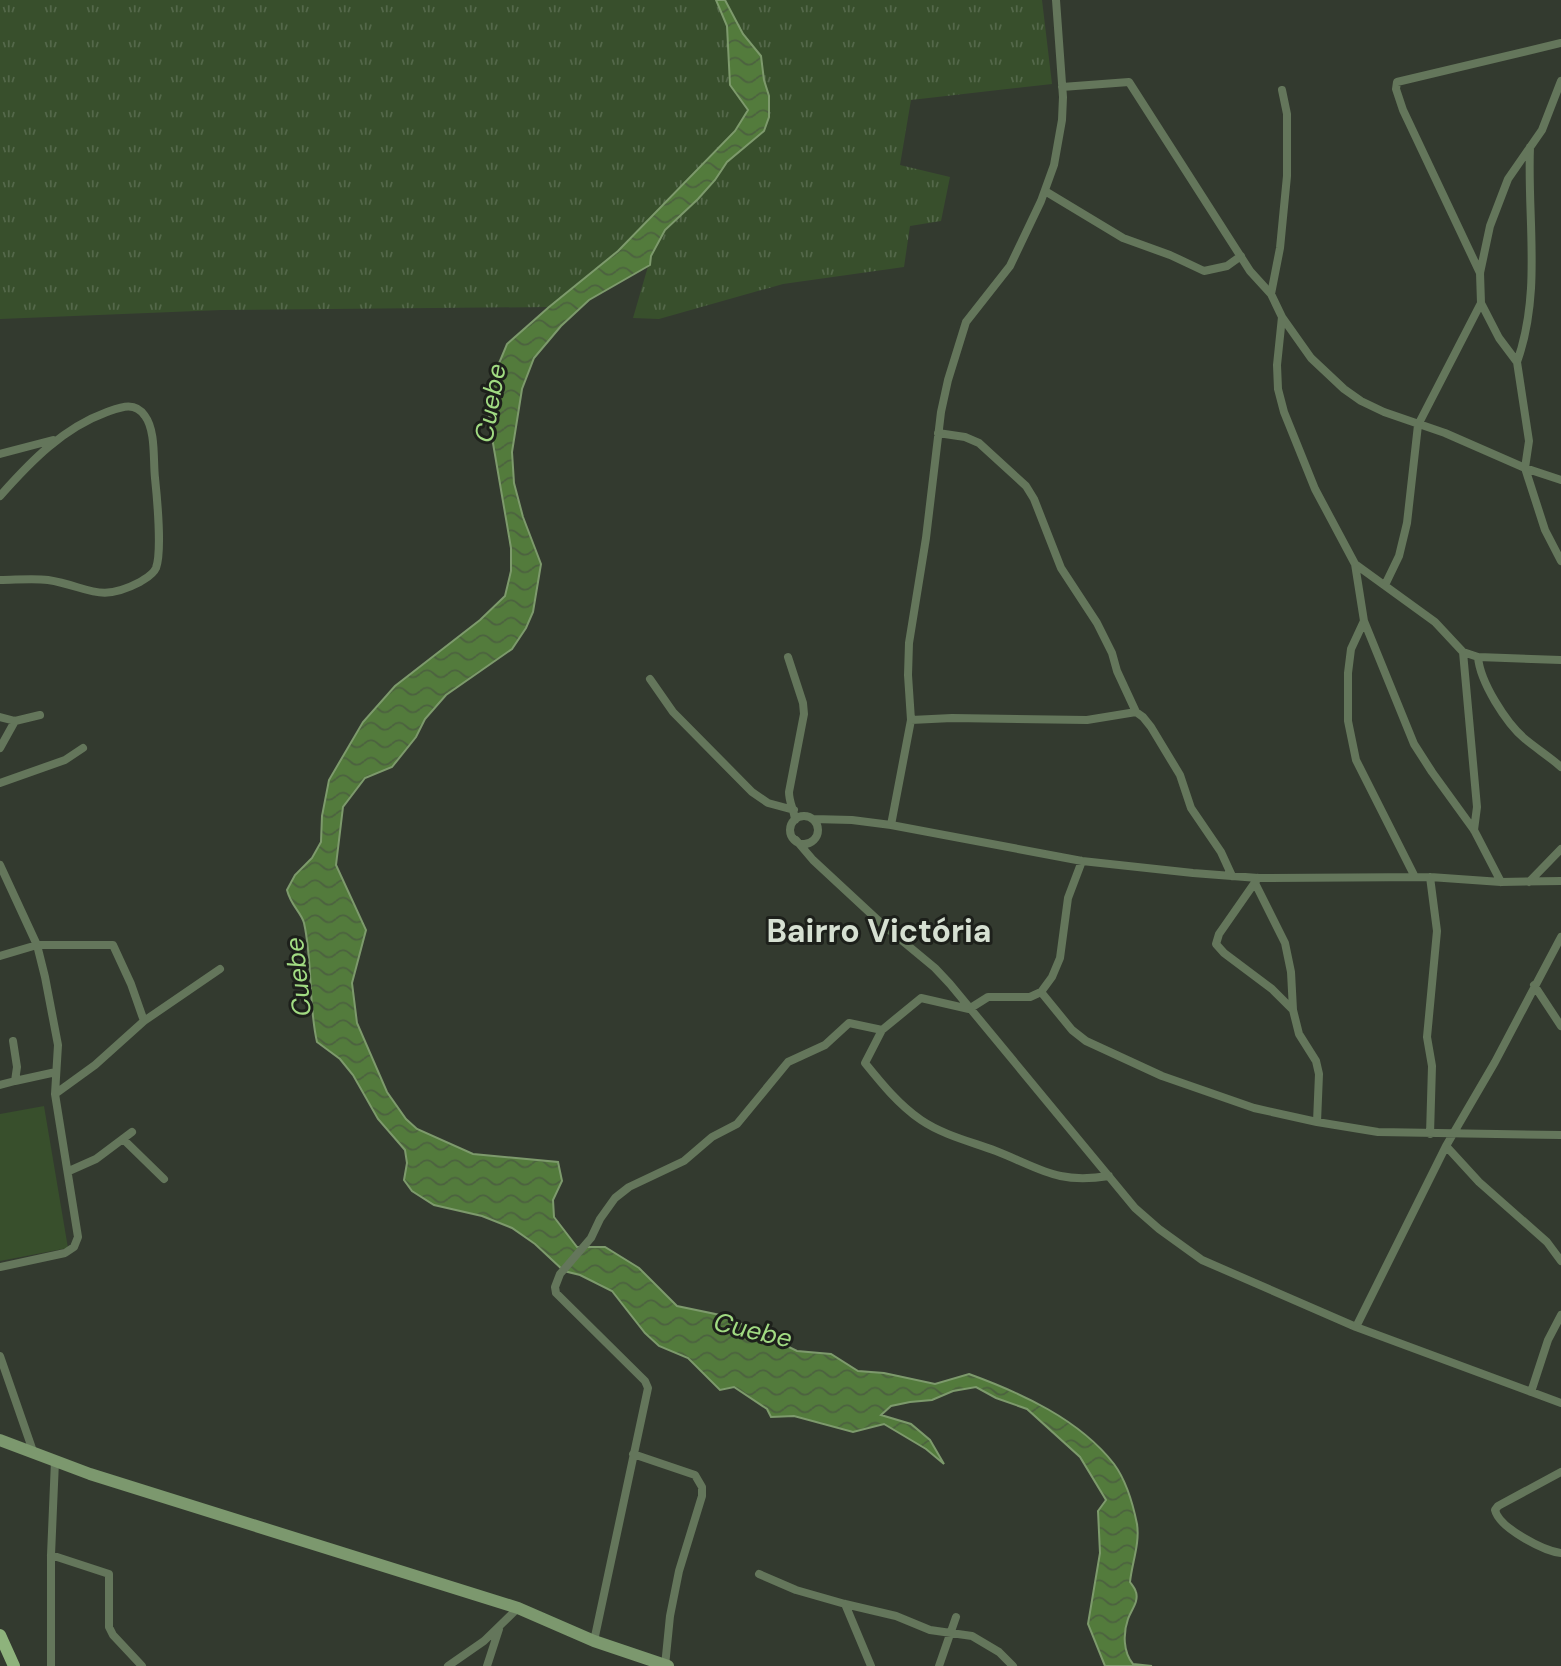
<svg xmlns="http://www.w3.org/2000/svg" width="1561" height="1666" font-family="'DM Sans',sans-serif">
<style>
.grass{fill:url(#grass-tufts)}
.park{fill:#384f2c}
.water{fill:url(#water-waves);stroke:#7d9a6c;stroke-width:2}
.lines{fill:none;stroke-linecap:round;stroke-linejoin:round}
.street{stroke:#64765b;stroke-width:8}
.secondary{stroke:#7c986e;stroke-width:12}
.primary{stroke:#8eb37c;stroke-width:12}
.labels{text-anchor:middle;stroke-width:6;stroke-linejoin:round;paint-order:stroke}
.water-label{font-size:26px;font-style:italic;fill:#a1db82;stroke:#1d201b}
.district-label{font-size:32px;font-weight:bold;fill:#d6e0d2;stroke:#1d201b}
</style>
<defs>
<pattern id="grass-tufts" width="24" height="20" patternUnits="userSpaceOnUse" patternTransform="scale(1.75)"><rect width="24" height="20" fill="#384f2c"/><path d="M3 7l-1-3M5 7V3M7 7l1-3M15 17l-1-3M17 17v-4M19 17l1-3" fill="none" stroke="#54684a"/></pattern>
<pattern id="water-waves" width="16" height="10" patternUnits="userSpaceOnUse" patternTransform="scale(1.75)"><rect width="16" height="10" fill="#537b3c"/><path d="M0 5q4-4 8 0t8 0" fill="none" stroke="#4c623f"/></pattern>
</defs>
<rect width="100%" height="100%" fill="#333a2f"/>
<path class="grass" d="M 0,0 L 716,0 L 727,26 L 729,65 L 741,99 L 748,109 L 735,131 L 655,216 L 618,251 L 549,307 L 221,310 L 0,319 Z
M 725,0 L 1042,0 L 1052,84 L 911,100 L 900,165 L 950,177 L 941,221 L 910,226 L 904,267 L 783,284 L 659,319 L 633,318 L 651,256 L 665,230 L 698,199 L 715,180 L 727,162 L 750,144 L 769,96 L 764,80 L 761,56 L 743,34 Z"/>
<path class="park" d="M 44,1106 L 68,1248 L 0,1261 L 0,1114 Z"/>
<path class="water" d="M 716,0 L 725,0 L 743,34 L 761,56 L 764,80 L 769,96 L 769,117 L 764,131 L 727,162 L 715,180 L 698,199 L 665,230 L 651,256 L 650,265 L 589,300 L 561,326 L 534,358 L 522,389 L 512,452 L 514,483 L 523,517 L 541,564 L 533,612 L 526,628 L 512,649 L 446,695 L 425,719 L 416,737 L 392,767 L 365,778 L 343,807 L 336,865 L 366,930 L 352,983 L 357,1023 L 387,1092 L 406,1119 L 417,1129 L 473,1154 L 558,1162 L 562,1181 L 553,1200 L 554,1217 L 577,1247 L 605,1247 L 639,1268 L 677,1306 L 725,1316 L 797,1351 L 831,1354 L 858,1371 L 884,1373 L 935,1384 L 969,1374 C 1021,1393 1079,1419 1114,1464 C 1125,1479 1133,1504 1137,1524 C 1140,1543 1132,1563 1130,1582 C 1132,1585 1135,1588 1136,1592 C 1139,1602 1131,1610 1128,1619 C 1123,1633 1123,1652 1133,1664 L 1152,1666 L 1105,1666 L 1088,1624 L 1100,1553 L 1098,1511 L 1106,1500 L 1080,1457 L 1027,1409 L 996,1398 L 976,1387 L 953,1391 L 932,1400 L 910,1402 L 891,1406 L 881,1415 L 911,1424 L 930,1440 L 944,1464 L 926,1449 L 884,1424 L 853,1432 L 794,1416 L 771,1417 L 767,1409 L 734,1387 L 720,1390 L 688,1358 L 659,1346 L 645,1333 L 612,1291 L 580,1275 L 564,1271 L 535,1244 L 512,1228 L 482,1216 L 434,1205 L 412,1191 L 404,1180 L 407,1163 L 405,1150 L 378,1119 L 353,1075 L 340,1059 L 317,1042 C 308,1003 313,963 304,923 C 301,912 291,906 287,890 L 295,875 L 312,858 L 321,842 L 322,816 L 329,780 L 363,722 L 395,686 L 480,620 L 505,596 L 511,571 L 511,548 L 489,420 L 492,380 L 507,344 L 549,307 L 618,251 L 735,131 L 748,110 L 730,85 L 727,26 Z"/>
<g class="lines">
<path class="street" d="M 1062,87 L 1129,82 L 1250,271 L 1271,294
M 1282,90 L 1287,114 L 1287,176 L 1280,248 L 1271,294 L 1282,317 L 1277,365 L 1278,389 L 1284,412 L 1315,489 L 1355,564 L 1364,621 L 1351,649 L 1348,673 L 1348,721 L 1356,760 L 1415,877
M 1045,191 L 1123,238 L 1170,255 L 1204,271 L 1227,266 L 1241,256
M 1480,273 L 1403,110 L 1396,89 L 1397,82 L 1561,43
M 1481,303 L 1499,338 L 1517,362 L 1529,441 L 1525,468 L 1545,530 L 1561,561
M 1282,317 L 1311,358 L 1344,389 L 1361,401 L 1384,412 L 1445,433 L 1525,468 L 1561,480
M 1517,362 C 1542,292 1527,219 1530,147
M 938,433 L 965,437 L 979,443 L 1026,486 L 1034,499 L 1061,568 L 1097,623 L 1112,653 L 1117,671 L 1136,712 L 1143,717 L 1151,727 L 1180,775 L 1191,808 L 1221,852 L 1232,876
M 0,454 L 53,440
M 0,496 C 31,461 63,428 107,412 C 121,407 135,401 145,416 C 156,431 153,460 155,478 C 157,497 162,552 156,568 C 153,575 146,578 140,582 C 98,604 88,586 48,580 C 33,578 15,580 0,580
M 1355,564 L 1435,622 L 1463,652 L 1478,657 L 1561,660
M 1385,585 L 1399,556 L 1407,523 L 1418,425 L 1481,303 L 1480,273 L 1490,226 L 1508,179 L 1542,130 L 1561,81
M 1364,621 L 1414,744 L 1432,772 L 1474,830 L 1501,882
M 1463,652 L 1477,807 L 1474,830
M 788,657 L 803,703 L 804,714 L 789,792 C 789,803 794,809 795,820
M 1478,657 C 1480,682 1506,723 1525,739 C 1537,749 1550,757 1561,767
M 650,679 L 673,712 L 752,792 L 768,803 L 794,810
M 0,717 L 15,721 L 40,715
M 911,720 L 952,718 L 1087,720 L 1136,712
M 0,748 L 15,721
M 0,783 L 65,760 L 83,748
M790 830a14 14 0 1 1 28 0a14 14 0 1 1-28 0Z
M 813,819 L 852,820 L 891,825 L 1082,861 L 1193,873 L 1258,878 L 1430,877 L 1501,882 L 1561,881
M 891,825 L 911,720 L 908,675 L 909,643 L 926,538 L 941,412 L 948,380 L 966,322 L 1010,266 L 1041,201 L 1054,165 L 1062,120 L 1063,97 L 1056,0
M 796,840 L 813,860 L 882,924 L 935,968 L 950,984 L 1135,1208 L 1159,1229 L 1202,1260 L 1356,1327 L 1561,1403
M 0,865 L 37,945 L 45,977 L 58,1045 L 55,1094 L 95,1065 L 144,1021 L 220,969
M 1258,878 L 1219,934 L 1216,944 L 1224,953 L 1272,989 L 1293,1010 L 1299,1034 L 1316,1061 L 1319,1074 L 1317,1122
M 1529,882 L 1561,849
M 1255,883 L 1285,943 L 1291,972 L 1293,1010
M 1561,937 L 1495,1062 L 1446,1146 L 1479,1182 L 1547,1242 L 1561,1261
M 0,956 L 37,945 L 113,945 L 131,984 L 144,1021
M 1534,985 L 1561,1026
M 1041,992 L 1072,1030 L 1086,1041 L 1162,1076 L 1254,1108 L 1317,1122 L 1378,1132 L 1561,1135
M 882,1030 L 865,1063 C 882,1084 899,1105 921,1120 C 943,1135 972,1142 996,1151 C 1042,1169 1056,1184 1109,1176
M 15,1081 L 56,1072
M 0,1085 L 15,1081 L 17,1067 L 13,1041
M 1430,1134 L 1432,1066 L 1427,1037 L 1437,931 L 1430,877
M 123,1139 L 164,1179
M 69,1171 L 96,1159 L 132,1132
M 0,1267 L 65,1253 L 74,1247 L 78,1237 L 55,1094
M 1356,1327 L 1446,1146
M 0,1356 L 34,1454
M 1531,1392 L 1548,1340 L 1561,1315
M 633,1454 L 695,1475 L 702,1487 L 702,1496 L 679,1571 L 670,1616 L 665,1666
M 1561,1472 L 1498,1506 L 1495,1510 C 1499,1528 1544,1551 1561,1553
M 51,1555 L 109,1574 L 109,1627 L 113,1635 L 142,1666
M 759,1574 L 796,1590 L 845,1604 L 896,1616 L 930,1630 L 972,1636 L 999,1652 L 1013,1666
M 845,1604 L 871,1666
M 594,1641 L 648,1388 L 645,1381 L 556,1293 L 555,1287 L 560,1274 L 591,1238 L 600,1219 L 615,1198 L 629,1187 L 684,1161 L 712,1137 L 737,1124 L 788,1062 L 825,1045 L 849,1023 L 882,1030 L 921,998 L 969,1009 L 988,997 L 1030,997 L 1041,992 L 1052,977 L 1060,958 L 1068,898 L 1082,861
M 51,1666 L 51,1555 L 55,1461
M 448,1666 L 484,1641 L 518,1608
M 487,1666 L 499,1629
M 939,1666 L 956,1617"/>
<path class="secondary" d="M 0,1440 L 90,1474 L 518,1608 L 594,1641 L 668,1666"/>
<path class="primary" d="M 0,1635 L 14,1666"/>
</g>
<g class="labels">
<g class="water-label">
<text transform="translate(490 403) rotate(-80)" y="9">Cuebe</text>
<text transform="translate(298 977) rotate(-96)" y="9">Cuebe</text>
<text transform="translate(753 1330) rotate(13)" y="9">Cuebe</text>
</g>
<g class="district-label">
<text x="879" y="942">Bairro Victória</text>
</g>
</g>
</svg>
